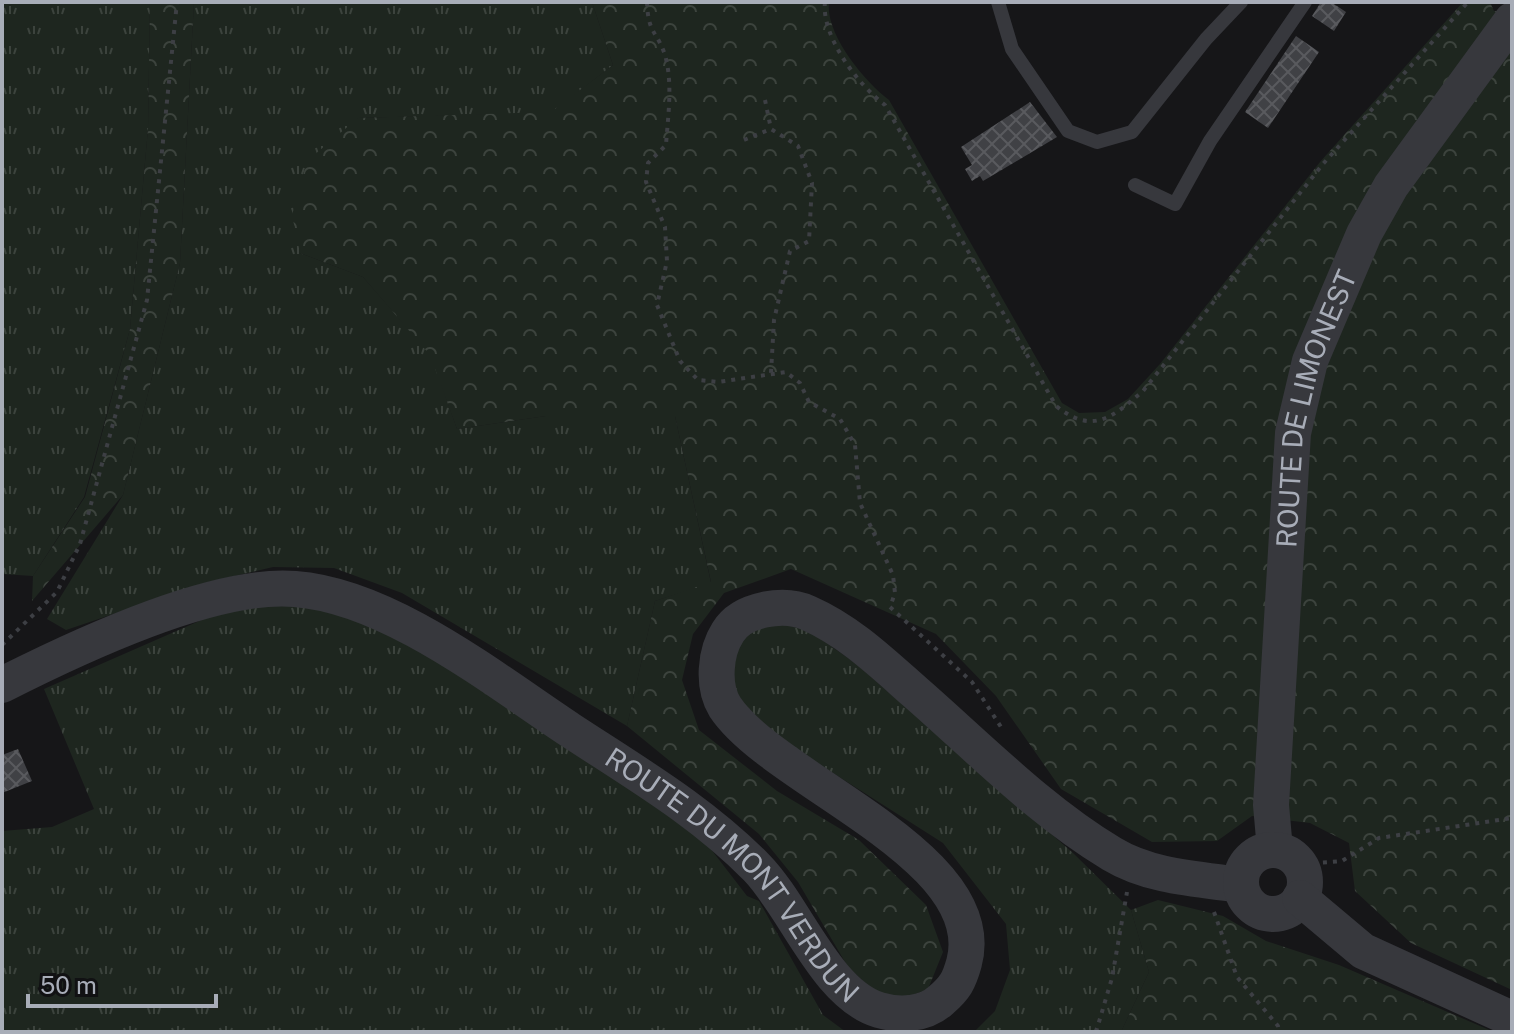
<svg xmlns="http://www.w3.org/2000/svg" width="1514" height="1034" font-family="'Public Sans',sans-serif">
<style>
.grass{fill:url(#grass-tufts)}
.forest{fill:url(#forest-crowns)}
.building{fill:url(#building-cross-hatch)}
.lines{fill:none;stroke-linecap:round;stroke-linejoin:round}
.path{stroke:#3d3f44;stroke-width:4;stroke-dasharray:4 6;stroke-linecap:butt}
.service{stroke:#37383d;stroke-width:14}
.tertiary{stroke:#37383d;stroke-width:36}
.labels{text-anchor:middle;stroke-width:7;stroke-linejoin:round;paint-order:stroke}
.street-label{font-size:28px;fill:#a8adb8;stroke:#111113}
</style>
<defs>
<pattern id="grass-tufts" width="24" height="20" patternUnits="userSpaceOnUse" patternTransform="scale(2)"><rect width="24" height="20" fill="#1e261f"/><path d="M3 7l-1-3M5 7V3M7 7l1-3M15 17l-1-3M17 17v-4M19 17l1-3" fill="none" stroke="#3c433d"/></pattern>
<pattern id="forest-crowns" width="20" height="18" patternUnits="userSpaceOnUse" patternTransform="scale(2)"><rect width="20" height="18" fill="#1e261f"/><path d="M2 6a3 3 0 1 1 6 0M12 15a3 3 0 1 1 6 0" fill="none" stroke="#3c433d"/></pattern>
<pattern id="building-cross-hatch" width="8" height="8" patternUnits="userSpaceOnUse" patternTransform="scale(2)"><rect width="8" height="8" fill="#404145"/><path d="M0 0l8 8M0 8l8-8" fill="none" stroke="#595a5e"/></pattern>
</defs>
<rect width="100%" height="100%" fill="#161618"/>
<path class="grass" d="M 2,2 L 150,2 L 148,129 L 130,329 L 84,497 L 33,576 L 2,574 Z
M 194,2 L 592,2 L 613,65 L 551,113 L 358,118 L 300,253 L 363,277 L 431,355 L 457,429 L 546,416 L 675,416 L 711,583 L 655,601 L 627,726 L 402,593 L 334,568 L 273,567 L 208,582 L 66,630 L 47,619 L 123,495 L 180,263 Z
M 291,600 L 359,614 L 490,691 L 700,835 L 747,896 L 759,901 L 823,1015 L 846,1032 L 2,1032 L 2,831 L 52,827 L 94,809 L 44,689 L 229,608 Z
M 761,622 L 798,623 L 855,663 L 1073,853 L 1131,910 L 1149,972 L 1121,1032 L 974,1032 L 995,1011 L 1010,970 L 1006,924 L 943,843 L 786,743 L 734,700 L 726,672 L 736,635 Z"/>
<path class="forest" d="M 150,2 L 194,2 L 180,263 L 123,495 L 32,601 L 33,576 L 85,497 L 130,329 L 148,129 Z
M 592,2 L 829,2 C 825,34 864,81 889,100 L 1062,403 L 1079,413 L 1105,412 L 1128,399 L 1160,364 L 1320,162 L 1463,2 L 1490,2 L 1494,11 L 1512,12 L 1512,990 L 1411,943 L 1355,891 L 1349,843 L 1310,823 L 1252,816 L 1217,841 L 1152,842 L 1061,789 L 996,696 L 936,634 L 791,569 L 724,593 L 693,634 L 682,680 L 699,730 L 777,791 L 859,840 L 926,905 L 943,952 L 928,989 L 900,1000 L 873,990 L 848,967 L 798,882 L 759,834 L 627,726 L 655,601 L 711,582 L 675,416 L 546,416 L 457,429 L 430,355 L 363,277 L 300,253 L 292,215 L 307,161 L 358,118 L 551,112 L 613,65 Z
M 1158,900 L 1223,916 L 1266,941 L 1339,965 L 1494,1032 L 1121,1032 L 1149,972 L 1131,910 Z"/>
<path class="building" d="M 1321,2 L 1331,2 L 1346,12 L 1334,31 L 1312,16 Z
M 1296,36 L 1319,52 L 1268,128 L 1245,112 Z
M 1030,102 L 1057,137 L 983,181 L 980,176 L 972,181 L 965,169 L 972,165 L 961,147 Z
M 18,749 L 32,781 L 2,793 L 2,755 Z"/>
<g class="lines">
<path class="path" d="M 647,2 C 648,34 657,31 665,55 C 673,83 668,116 666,145 L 648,163 L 646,182 L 665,227 L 667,261 L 657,305 L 680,361 L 698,380 L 718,382 L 786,372 L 800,383 L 809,402 L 840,419 L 855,445 L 860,503 L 893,575 L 895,593 L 890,607 L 972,682 L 1001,727
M 825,2 C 821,36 858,85 885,105 L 1056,406 C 1092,435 1112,418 1143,391 L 1323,164 L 1468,2
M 765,100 L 771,129
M 744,140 L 771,129 L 798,146 L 812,183 L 809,241 L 790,251 L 774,320 L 771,373
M 2,645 L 57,592 L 80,544 L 147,300 L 177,2
M 1303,864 L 1342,861 L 1379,838 L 1512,818
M 1214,912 L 1237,977 L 1278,1026 L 1279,1032
M 1096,1032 L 1112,978 L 1127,892"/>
<path class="service" d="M 998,2 L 1012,49 L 1068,131 L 1097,142 L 1132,132 L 1206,39 L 1241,2
M 1135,185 L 1175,204 L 1210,141 L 1305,2"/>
<g class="tertiary">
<path id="s1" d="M 2,685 C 75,648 214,582 295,589 C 389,596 493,679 570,730 C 637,774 701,811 757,868 C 795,907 826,994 879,1010 C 899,1016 925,1015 941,1000 C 955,988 959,981 964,963 C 993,856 774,781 725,707 C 712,686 715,652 728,632 C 742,609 784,602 808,613 C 849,631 881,662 915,692 C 978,747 1040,811 1112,854 C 1150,877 1198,879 1241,885"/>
<path id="s2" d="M 1275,850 L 1271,805 L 1293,433 L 1310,361 L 1364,234 L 1391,186 L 1512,20"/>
<circle cx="1273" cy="882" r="32"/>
<path d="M 1300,898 L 1363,951 L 1512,1019"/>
</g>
</g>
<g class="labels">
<g class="street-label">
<text dy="10" stroke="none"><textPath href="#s2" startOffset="446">ROUTE DE LIMONEST</textPath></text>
<text dy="10" stroke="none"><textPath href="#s1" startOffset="844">ROUTE DU MONT VERDUN</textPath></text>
</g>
</g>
<rect width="1514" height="1034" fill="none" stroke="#a8adb8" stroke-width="8"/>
<path d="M28 994v12h188v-12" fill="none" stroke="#a8adb8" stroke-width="4"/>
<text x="40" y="994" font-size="24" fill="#a8adb8" stroke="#111113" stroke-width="6" paint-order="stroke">50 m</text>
</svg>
